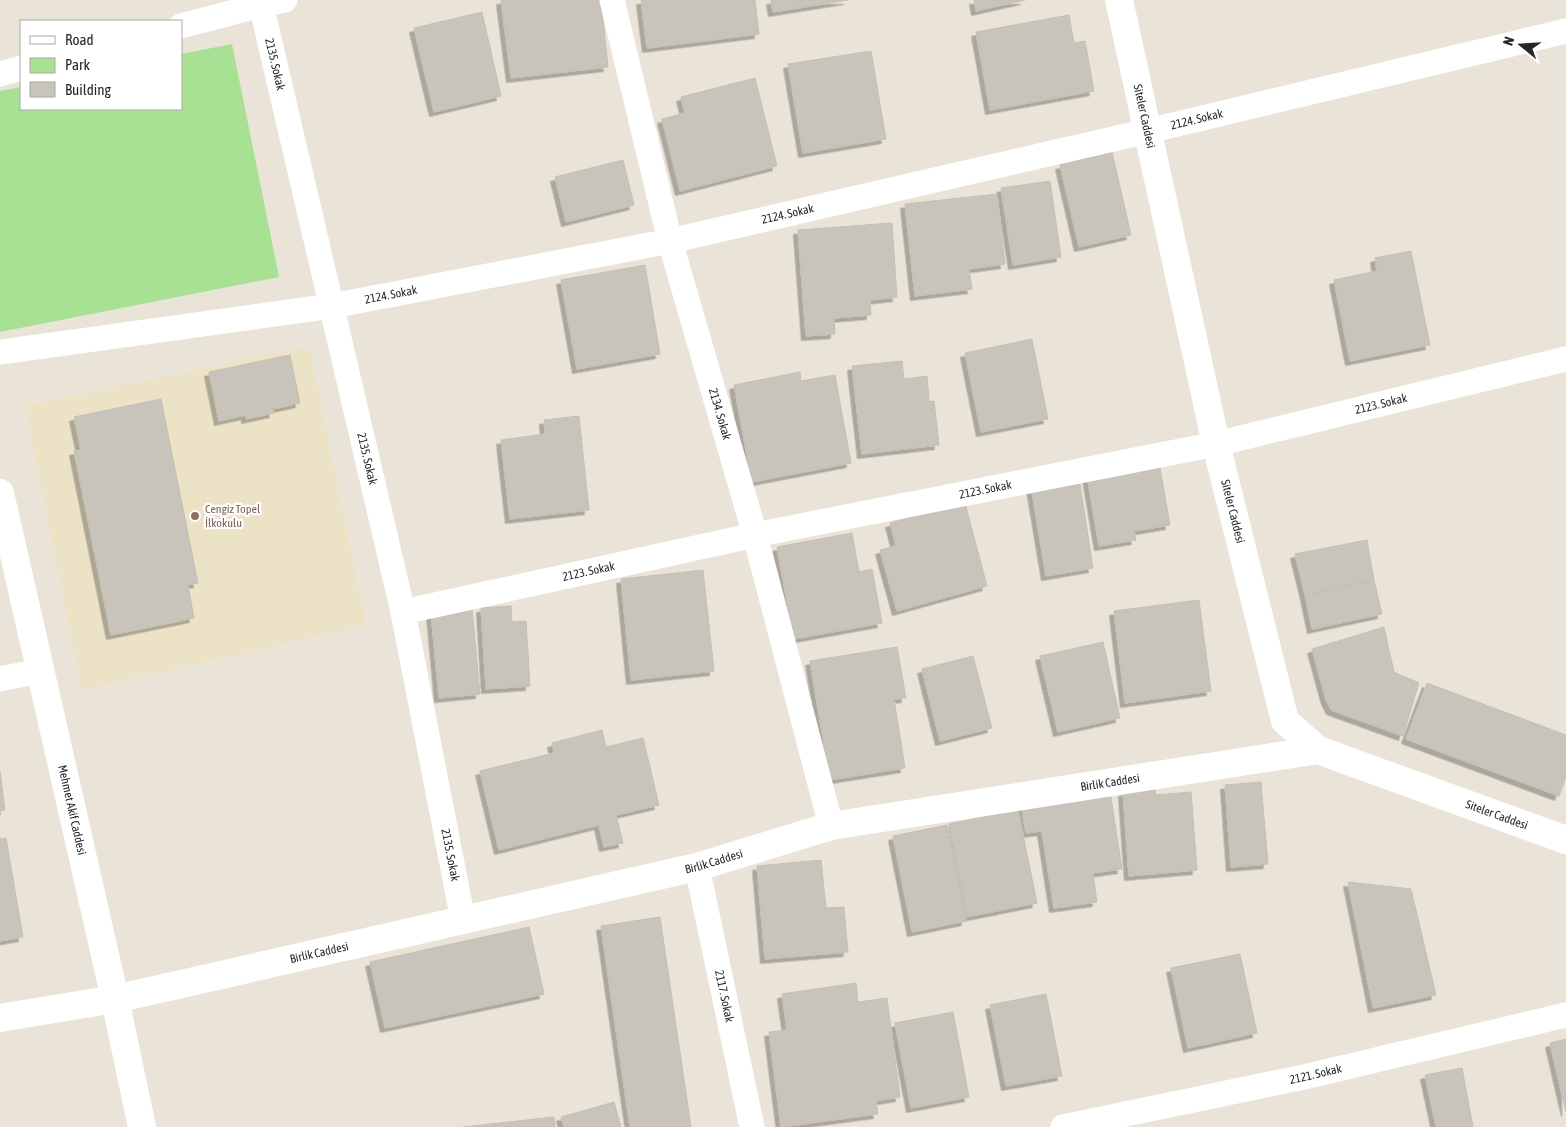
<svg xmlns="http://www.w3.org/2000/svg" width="1566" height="1127" font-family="'Asap Condensed',sans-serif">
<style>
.education{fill:#ece3c7}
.park{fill:#a9e194}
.building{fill:#c8c3bb;stroke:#c5c0b2;filter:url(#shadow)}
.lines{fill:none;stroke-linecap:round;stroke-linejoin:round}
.minor{stroke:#fff;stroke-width:25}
.tertiary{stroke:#fff;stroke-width:28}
.education-dot{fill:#8d6e63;stroke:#fff;stroke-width:2}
.labels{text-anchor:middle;stroke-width:4.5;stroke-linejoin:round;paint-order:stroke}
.street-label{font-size:12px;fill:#272727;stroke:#fff}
.education-label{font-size:12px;fill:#785e54;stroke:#fff;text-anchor:start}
</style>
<defs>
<filter id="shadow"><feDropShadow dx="-4.5" dy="4.5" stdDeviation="0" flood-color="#0004"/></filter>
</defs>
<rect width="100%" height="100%" fill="#eae4d8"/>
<path class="education" d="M 309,346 L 366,625 L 82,690 L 25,406 Z"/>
<path class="park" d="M 232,44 L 279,277 L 0,332 L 0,91 L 21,87 L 21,109 L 181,109 L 181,54 Z"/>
<path class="building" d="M 501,0 L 601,0 L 608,67 L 511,78 Z
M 641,0 L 755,0 L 759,34 L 647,48 Z
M 771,0 L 848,0 L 773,12 Z
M 974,0 L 1025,0 L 976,11 Z
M 482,12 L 501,96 L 434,112 L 414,28 Z
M 1069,15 L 1074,43 L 1085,41 L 1094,91 L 990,110 L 976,32 Z
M 871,51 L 886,139 L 803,153 L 788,64 Z
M 755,78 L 777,166 L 680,191 L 662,119 L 685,113 L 681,97 Z
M 1112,152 L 1131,235 L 1079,247 L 1060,165 Z
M 623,160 L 634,205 L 566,222 L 555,177 Z
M 1050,181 L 1061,257 L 1013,265 L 1001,188 Z
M 997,194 L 1005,264 L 969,269 L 972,289 L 915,296 L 905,204 Z
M 892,223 L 897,297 L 870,300 L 871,315 L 834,318 L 835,334 L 806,336 L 798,230 Z
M 1411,251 L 1430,345 L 1350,361 L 1334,280 L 1377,271 L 1375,258 Z
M 645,265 L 660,354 L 577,369 L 561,280 Z
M 1032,339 L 1048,419 L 981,432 L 965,353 Z
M 290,355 L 300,403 L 273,409 L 274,413 L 246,419 L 246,415 L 219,421 L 209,372 Z
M 902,361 L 904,379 L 927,376 L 929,402 L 934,401 L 939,445 L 862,454 L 852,366 Z
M 800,372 L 801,381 L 835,375 L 851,463 L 752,482 L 734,385 Z
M 161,399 L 198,583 L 188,585 L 194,618 L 111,635 L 74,451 L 81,450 L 74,417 Z
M 579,416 L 589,510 L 510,519 L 501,440 L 545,434 L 544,420 Z
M 1159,462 L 1170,525 L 1134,531 L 1136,540 L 1099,546 L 1087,475 Z
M 1079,478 L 1093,568 L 1046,576 L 1031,486 Z
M 965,503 L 987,586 L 897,611 L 880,550 L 896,546 L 890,523 Z
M 852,533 L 859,572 L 872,569 L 882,623 L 794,639 L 777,547 Z
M 1367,540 L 1374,580 L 1305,595 L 1295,554 Z
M 703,570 L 714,671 L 631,680 L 621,579 Z
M 1374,580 L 1382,614 L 1312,629 L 1305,595 Z
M 1199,600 L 1211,691 L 1125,703 L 1114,611 Z
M 511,606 L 512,622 L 526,621 L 530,686 L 486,689 L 481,608 Z
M 472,608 L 480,694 L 439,698 L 431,612 Z
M 1384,627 L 1394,672 L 1419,683 L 1403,736 L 1331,710 L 1326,700 L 1312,649 Z
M 1103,642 L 1120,718 L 1058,732 L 1040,656 Z
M 897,647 L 906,698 L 894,699 L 905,768 L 830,780 L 810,661 Z
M 973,656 L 992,728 L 940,741 L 922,669 Z
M 1427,683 L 1566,735 L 1566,777 L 1559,796 L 1406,739 Z
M 602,730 L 606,747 L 643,738 L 659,805 L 616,815 L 623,843 L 604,847 L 599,825 L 499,850 L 480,771 L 554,753 L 552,743 Z
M 0,771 L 5,810 L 0,811 Z
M 1261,782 L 1268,864 L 1231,867 L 1225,785 Z
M 1155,789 L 1156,795 L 1191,792 L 1197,870 L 1129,876 L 1123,792 Z
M 1110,791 L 1122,869 L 1093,873 L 1097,902 L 1054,908 L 1042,831 L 1026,833 L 1021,805 Z
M 1018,810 L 1037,903 L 967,917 L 949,824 Z
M 947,825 L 966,921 L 912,932 L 893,836 Z
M 6,838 L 23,937 L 0,941 L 0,839 Z
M 821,860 L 826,908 L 844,907 L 848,952 L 765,959 L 757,866 Z
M 1348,882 L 1411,889 L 1436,995 L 1373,1008 Z
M 660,917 L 691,1127 L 630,1127 L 601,926 Z
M 529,927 L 544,994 L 385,1028 L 370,962 Z
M 1240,954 L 1257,1033 L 1188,1048 L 1171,968 Z
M 856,983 L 858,1002 L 887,998 L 900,1097 L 876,1101 L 878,1114 L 781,1127 L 769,1032 L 787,1030 L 782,994 Z
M 1046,994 L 1062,1076 L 1006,1086 L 990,1005 Z
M 953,1012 L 969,1097 L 911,1108 L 895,1023 Z
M 1566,1039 L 1566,1112 L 1550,1043 Z
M 1462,1068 L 1473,1127 L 1436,1127 L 1425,1075 Z
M 614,1102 L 621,1127 L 564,1127 L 561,1117 Z
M 554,1117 L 555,1127 L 463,1127 Z"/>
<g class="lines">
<g class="minor">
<path id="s1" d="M 260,0 L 403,612 L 463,920"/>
<path id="s2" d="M 612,0 L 670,241 L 755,535 L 831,826"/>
<path d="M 181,26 L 261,5 L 285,0"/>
<path d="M 0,74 L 21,68"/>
<path id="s3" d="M 0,352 L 332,306 L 670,241 L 1148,131 L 1566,31"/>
<path id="s4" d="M 403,612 L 755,535 L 1216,444 L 1566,359"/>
<path d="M 0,679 L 40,671"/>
<path id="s5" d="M 697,867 L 752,1127"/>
<path id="s6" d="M 1063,1127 L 1304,1077 L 1566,1015"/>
</g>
<g class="tertiary">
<path id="s7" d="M 1119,0 L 1216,444 L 1285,721 L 1318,750 L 1566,840"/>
<path id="s8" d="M 0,493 L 115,999 L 142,1127"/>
<path id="s9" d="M 0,1018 L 115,999 L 697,867 L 831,826 L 1318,750"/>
</g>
</g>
<circle class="education-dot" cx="195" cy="516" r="5"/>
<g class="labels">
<g class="street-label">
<text dy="4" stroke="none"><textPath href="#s1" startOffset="66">2135. Sokak</textPath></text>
<text dy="4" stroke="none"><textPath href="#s7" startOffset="119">Siteler Caddesi</textPath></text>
<text dy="4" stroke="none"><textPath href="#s3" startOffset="1220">2124. Sokak</textPath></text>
<text dy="4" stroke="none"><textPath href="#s3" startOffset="800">2124. Sokak</textPath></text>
<text dy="4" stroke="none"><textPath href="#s3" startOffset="395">2124. Sokak</textPath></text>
<text dy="4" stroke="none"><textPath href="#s4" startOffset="1000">2123. Sokak</textPath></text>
<text dy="4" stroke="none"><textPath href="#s2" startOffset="428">2134. Sokak</textPath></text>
<text dy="4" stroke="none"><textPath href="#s1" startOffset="471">2135. Sokak</textPath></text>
<text dy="4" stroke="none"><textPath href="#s4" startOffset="595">2123. Sokak</textPath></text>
<text dy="4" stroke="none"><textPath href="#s7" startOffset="524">Siteler Caddesi</textPath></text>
<text dy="4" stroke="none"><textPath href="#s4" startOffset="190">2123. Sokak</textPath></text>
<text dy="4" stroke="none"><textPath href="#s9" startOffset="1136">Birlik Caddesi</textPath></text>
<text dy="4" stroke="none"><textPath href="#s8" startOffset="325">Mehmet Akif Caddesi</textPath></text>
<text dy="4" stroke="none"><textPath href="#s7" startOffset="974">Siteler Caddesi</textPath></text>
<text dy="4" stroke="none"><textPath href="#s1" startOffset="876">2135. Sokak</textPath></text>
<text dy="4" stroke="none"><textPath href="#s9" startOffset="731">Birlik Caddesi</textPath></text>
<text dy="4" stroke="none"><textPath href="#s9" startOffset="326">Birlik Caddesi</textPath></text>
<text dy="4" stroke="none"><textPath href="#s5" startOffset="132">2117. Sokak</textPath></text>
<text dy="4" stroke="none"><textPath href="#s6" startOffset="258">2121. Sokak</textPath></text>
</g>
<g class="education-label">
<text x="205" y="513">Cengiz Topel<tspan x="205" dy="14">İlkokulu</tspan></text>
</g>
</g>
<rect x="20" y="20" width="162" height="90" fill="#ffffff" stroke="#a9a9a9"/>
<rect x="30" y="36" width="25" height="8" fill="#ffffff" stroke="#a9a9a9"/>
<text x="65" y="45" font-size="15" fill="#272727">Road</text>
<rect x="30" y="58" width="25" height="15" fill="#a9e194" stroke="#a9a9a9"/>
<text x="65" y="70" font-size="15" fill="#272727">Park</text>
<rect x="30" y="82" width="25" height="15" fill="#c8c3bb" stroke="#a9a9a9"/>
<text x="65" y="95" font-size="15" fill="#272727">Building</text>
<g transform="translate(1521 45) rotate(288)" stroke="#ffffff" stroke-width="4" paint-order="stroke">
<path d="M0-4L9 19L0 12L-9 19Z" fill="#272727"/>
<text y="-8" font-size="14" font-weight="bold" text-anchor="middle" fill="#272727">N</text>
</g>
</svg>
